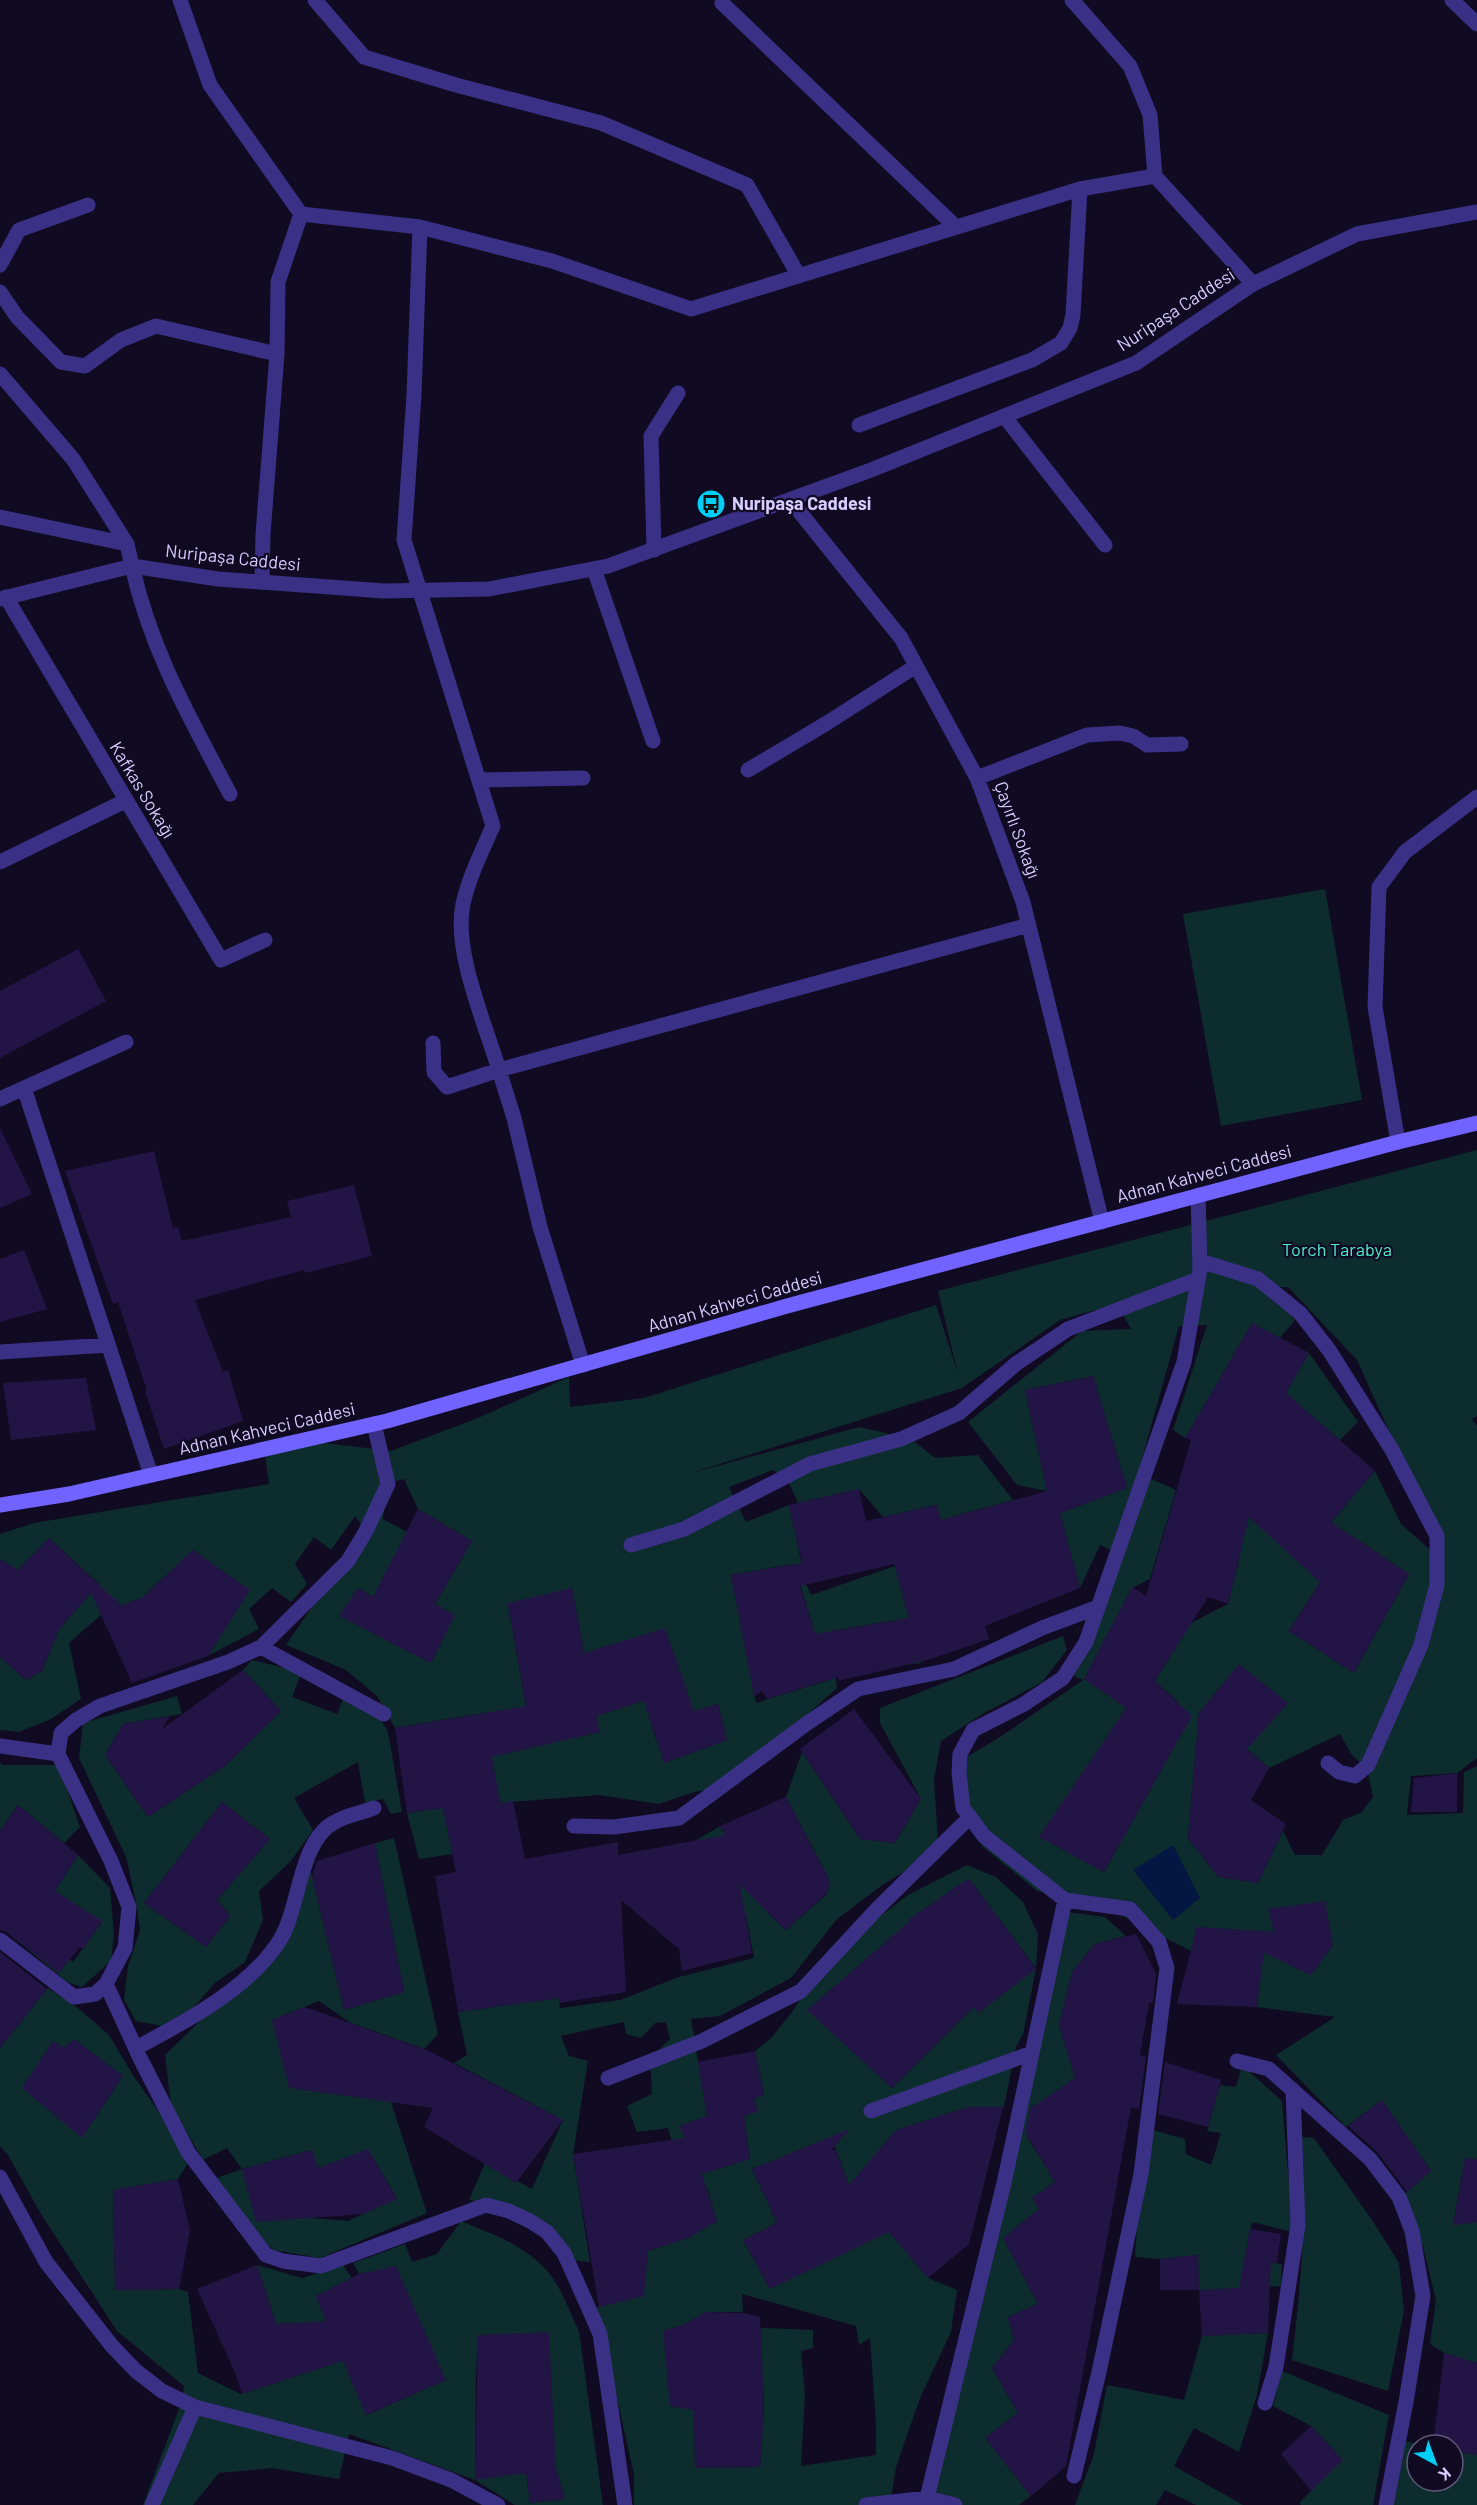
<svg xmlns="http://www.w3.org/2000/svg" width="1477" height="2505" font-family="Barlow,sans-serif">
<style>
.green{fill:#0d2c2d;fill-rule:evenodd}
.water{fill:#041642}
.building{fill:#221545;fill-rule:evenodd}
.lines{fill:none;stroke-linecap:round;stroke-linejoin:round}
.service{stroke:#3a3186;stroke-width:15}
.minor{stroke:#3a3186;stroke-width:15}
.tertiary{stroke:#3a3186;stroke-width:15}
.secondary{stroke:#7163ff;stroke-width:15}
.labels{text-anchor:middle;stroke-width:4.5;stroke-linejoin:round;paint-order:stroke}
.street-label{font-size:18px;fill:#d5ccff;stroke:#100b22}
.poi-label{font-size:18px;font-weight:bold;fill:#d5ccff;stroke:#100b22;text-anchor:start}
.park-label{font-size:18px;fill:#4becce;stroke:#100b22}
</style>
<rect width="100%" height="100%" fill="#100b22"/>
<path class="green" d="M 1325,889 L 1362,1100 L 1221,1126 L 1183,914 Z
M 1477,1150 L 1477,1416 L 1472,1419 L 1477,1426 L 1477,1758 L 1457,1773 L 1411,1776 L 1407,1815 L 1463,1813 L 1464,1772 L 1477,1766 L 1477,2174 L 1462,2173 L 1453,2225 L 1477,2222 L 1477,2363 L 1444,2353 L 1430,2344 L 1436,2300 L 1423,2247 L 1401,2197 L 1431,2171 L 1382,2100 L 1346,2127 L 1276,2055 L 1335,2017 L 1257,2007 L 1265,1932 L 1197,1927 L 1191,1951 L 1099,1904 L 1037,1891 L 982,1846 L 963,1812 L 965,1758 L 1000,1737 L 1083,1680 L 1074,1676 L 1124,1556 L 1100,1545 L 1080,1588 L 1060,1513 L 1127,1488 L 1093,1376 L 1025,1390 L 1047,1491 L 1017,1485 L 968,1422 L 1082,1331 L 1131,1329 L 1117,1304 L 1060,1320 L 962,1388 L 688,1474 L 859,1427 L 911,1439 L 935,1458 L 978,1455 L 1013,1500 L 941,1520 L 936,1505 L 883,1517 L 859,1489 L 798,1503 L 788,1481 L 773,1470 L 729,1487 L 746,1522 L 789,1505 L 806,1584 L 811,1595 L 895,1566 L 921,1663 L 904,1665 L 896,1620 L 831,1631 L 837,1688 L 726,1787 L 694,1792 L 659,1804 L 599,1795 L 500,1803 L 484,1713 L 395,1728 L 377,1696 L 346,1670 L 286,1645 L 309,1611 L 371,1537 L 355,1516 L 331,1550 L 314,1537 L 295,1564 L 307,1584 L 291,1602 L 272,1588 L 249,1609 L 259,1629 L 208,1656 L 249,1590 L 193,1550 L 143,1597 L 101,1615 L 69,1643 L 81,1699 L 51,1719 L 19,1732 L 0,1730 L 0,1657 L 26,1680 L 42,1671 L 59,1629 L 99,1584 L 49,1538 L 18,1570 L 0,1559 L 0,1534 L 34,1523 L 269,1484 L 265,1456 L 316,1442 L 391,1451 L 478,1418 L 569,1377 L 570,1407 L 644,1398 L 936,1305 L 958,1374 L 938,1291 ZM 1264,1287 L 1288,1287 L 1357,1360 L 1402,1460 L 1436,1555 L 1401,1524 L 1375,1471 L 1298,1561 L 1245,1513 L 1217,1546 L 1240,1556 L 1228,1604 L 1191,1623 L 1155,1681 L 1177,1701 L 1162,1732 L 1084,1679 L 1132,1588 L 1150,1579 L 1176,1490 L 1138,1473 L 1179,1326 L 1207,1325 L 1173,1430 L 1185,1438 L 1252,1324 L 1280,1338 L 1295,1320 ZM 404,1479 L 418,1509 L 472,1541 L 435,1604 L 454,1615 L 431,1663 L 340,1616 L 358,1588 L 373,1597 L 407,1532 L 383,1519 L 386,1483 ZM 1350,1535 L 1409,1574 L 1354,1673 L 1289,1631 ZM 794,1564 L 829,1680 L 756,1703 L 731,1575 ZM 572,1588 L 599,1732 L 533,1747 L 508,1604 ZM 1239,1665 L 1247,1749 L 1269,1768 L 1340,1734 L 1351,1754 L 1367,1769 L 1373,1797 L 1361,1813 L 1343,1820 L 1322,1855 L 1295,1855 L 1283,1831 L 1258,1883 L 1218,1877 L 1188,1838 L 1199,1713 ZM 718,1704 L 727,1740 L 664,1763 L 651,1724 ZM 1108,1735 L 1164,1765 L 1104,1872 L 1040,1837 ZM 1333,1945 L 1311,1975 L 1282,1961 Z
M 1309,1353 L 1358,1422 L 1340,1440 L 1312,1416 L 1244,1462 Z
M 1063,1636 L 1067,1650 L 1042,1682 L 981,1715 L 941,1741 L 934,1780 L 938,1842 L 929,1856 L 881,1886 L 837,1919 L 791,1978 L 720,2016 L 691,2019 L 707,2116 L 680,2126 L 701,2174 L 750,2159 L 744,2116 L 758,2111 L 754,2099 L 764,2094 L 755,2051 L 771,2038 L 792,2012 L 830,1954 L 908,1895 L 967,1865 L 996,1877 L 1023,1902 L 1038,1934 L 1036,1969 L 1023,2034 L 1016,2047 L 1004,2107 L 969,2107 L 896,2130 L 876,2154 L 880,2221 L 928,2278 L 957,2290 L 951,2332 L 920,2398 L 896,2467 L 890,2505 L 634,2505 L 634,2475 L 597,2307 L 643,2296 L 648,2251 L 691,2236 L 717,2221 L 707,2188 L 684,2186 L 668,2128 L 637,2132 L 627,2106 L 652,2094 L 650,2058 L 670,2039 L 666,2022 L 655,2023 L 641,2038 L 626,2034 L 624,2022 L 561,2036 L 569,2056 L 588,2061 L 573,2154 L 590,2262 L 572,2260 L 514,2211 L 469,2200 L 485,2163 L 532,2189 L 563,2120 L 454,2063 L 467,2055 L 458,2012 L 528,2002 L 550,1855 L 560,2008 L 620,2000 L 679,1977 L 754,1958 L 746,1916 L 695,1841 L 720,1826 L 769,1914 L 786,1930 L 828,1893 L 830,1881 L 786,1797 L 802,1752 L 860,1839 L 895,1843 L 921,1799 L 880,1723 L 880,1708 ZM 969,1879 L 1036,1968 L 978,2013 ZM 880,1947 L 954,2027 L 892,2088 L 808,2010 ZM 831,2137 L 854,2198 L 770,2289 L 743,2240 L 777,2223 L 752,2169 ZM 742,2294 L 856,2326 L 859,2345 L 870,2338 L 876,2424 L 876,2455 L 801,2466 L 805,2394 L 801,2351 L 813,2348 L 813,2330 L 760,2328 L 764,2406 L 760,2467 L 695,2468 L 694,2410 L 670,2405 L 664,2331 L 683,2325 L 706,2312 L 743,2312 Z
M 252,1660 L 302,1672 L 292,1697 L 337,1714 L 348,1688 L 369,1698 L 388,1732 L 402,1812 L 391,1814 L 383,1799 L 365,1803 L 358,1762 L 294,1798 L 313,1830 L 291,1861 L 259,1891 L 263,1920 L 245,1962 L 215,1983 L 194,2007 L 162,2026 L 136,2021 L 124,2000 L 128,1966 L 140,1930 L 136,1902 L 126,1857 L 79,1758 L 83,1723 L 177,1696 L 182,1714 L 123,1724 L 105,1755 L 148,1817 L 225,1766 L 281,1711 L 243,1670 ZM 222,1802 L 270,1839 L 217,1900 L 230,1916 L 206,1947 L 144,1903 Z
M 0,1763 L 3,1765 L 59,1765 L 80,1827 L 64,1843 L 18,1805 L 0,1831 Z
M 443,1808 L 453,1854 L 419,1859 L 407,1813 Z
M 394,1838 L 438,2034 L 424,2049 L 349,2022 L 319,2001 L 272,2020 L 391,2102 L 427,2213 L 320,2258 L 274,2250 L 247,2228 L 211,2180 L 242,2169 L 227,2148 L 203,2160 L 171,2106 L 165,2055 L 261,1962 L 309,1863 L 344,2010 L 404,1992 L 375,1843 ZM 311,2150 L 318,2168 L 368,2150 L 397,2198 L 348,2221 L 312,2218 L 242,2169 Z
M 78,1855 L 110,1888 L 114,1934 L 111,1961 L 82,1987 L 67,1982 L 0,1926 L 0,1908 L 73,1962 L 102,1922 L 55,1891 Z
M 1067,1912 L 1105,1917 L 1126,1936 L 1095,1944 L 1072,1972 L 1059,2025 L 1075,2078 L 1032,2108 L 1028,2138 L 1055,2182 L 1032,2198 L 1039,2209 L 1003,2238 L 1038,2304 L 1008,2317 L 1014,2340 L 992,2368 L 1018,2413 L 985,2438 L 1031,2496 L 1019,2505 L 939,2505 L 930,2492 Z
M 48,1988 L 78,2008 L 109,2035 L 133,2075 L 191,2158 L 178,2179 L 113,2190 L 115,2290 L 179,2289 L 188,2292 L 198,2373 L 241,2394 L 314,2370 L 300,2323 L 276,2324 L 257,2265 L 302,2278 L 343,2265 L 352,2278 L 316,2296 L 367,2415 L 445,2380 L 359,2274 L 353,2263 L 405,2244 L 412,2262 L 437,2254 L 461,2221 C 492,2234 527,2246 549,2273 C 562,2289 570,2313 579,2331 L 603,2505 L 515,2505 L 475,2480 L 349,2434 L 339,2479 L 272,2468 L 219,2473 L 193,2505 L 143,2505 L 183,2398 L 184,2386 L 117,2331 L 41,2214 L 8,2155 L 0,2146 L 0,2048 ZM 74,2039 L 123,2076 L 82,2137 L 23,2088 L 53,2041 L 64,2048 ZM 479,2335 L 556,2469 L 565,2499 L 530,2503 L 526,2473 L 475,2479 L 476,2374 Z
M 1242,2065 L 1282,2101 L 1293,2232 L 1252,2222 L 1245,2259 L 1282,2264 L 1281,2286 L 1199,2290 L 1198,2255 L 1160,2259 L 1135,2257 L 1139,2194 L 1153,2130 L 1185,2139 L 1186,2154 L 1211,2165 L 1221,2133 L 1207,2131 L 1220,2085 L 1236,2087 Z
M 1302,2137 L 1314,2138 L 1374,2223 L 1399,2263 L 1404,2311 L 1388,2391 L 1292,2360 C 1301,2285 1307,2212 1302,2137 Z
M 1268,2333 L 1257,2395 L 1239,2452 L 1194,2428 L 1174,2466 L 1243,2505 L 1196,2505 L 1165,2490 L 1156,2505 L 1075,2505 L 1094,2454 L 1107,2385 L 1184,2400 L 1202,2336 Z
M 1282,2371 L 1389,2415 L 1373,2505 L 1301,2505 L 1300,2502 L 1342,2460 L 1311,2426 L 1273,2406 Z
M 1405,2441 L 1422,2445 L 1417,2445 L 1417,2481 L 1453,2481 L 1453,2451 L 1477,2455 L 1477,2505 L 1391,2505 Z"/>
<path class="water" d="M 1173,1845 L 1200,1898 L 1173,1920 L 1133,1870 Z"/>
<path class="building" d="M 78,949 L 106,1001 L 0,1058 L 0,991 Z
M 0,1128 L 32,1194 L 0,1208 Z
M 154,1151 L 173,1228 L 178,1227 L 182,1241 L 291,1217 L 287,1201 L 354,1185 L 372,1256 L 305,1273 L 304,1270 L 195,1300 L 223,1372 L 228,1370 L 243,1421 L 164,1449 L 145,1391 L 147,1391 L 118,1302 L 113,1304 L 65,1171 Z
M 24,1250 L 47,1309 L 0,1322 L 0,1259 Z
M 1252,1323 L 1309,1353 L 1286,1393 L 1375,1471 L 1331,1522 L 1409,1574 L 1354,1673 L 1289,1631 L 1320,1582 L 1249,1517 L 1228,1604 L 1208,1597 L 1155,1681 L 1192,1716 L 1104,1872 L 1039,1837 L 1126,1708 L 1084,1679 L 1132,1587 L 1146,1596 L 1191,1440 L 1185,1438 Z
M 1093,1376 L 1127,1488 L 1060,1513 L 1080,1588 L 985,1626 L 989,1639 L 931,1659 L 838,1681 L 838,1677 L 767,1699 L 762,1691 L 754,1696 L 731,1575 L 802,1563 L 789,1505 L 859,1489 L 866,1521 L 937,1505 L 941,1520 L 1047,1491 L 1025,1390 ZM 894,1564 L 909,1618 L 815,1634 L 800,1586 Z
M 86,1378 L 96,1430 L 11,1440 L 3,1383 Z
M 418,1509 L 472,1541 L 435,1604 L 455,1615 L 431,1663 L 339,1616 L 358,1588 L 373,1597 Z
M 49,1538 L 122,1606 L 143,1597 L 193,1550 L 250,1590 L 208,1656 L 132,1683 L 91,1593 L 59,1629 L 42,1671 L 26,1680 L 0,1657 L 0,1559 L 18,1570 Z
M 572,1588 L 584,1653 L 665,1628 L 694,1711 L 718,1704 L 727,1740 L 664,1763 L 644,1701 L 596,1716 L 600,1732 L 492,1757 L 500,1803 L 513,1801 L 525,1859 L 618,1842 L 618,1855 L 725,1835 L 720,1826 L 786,1797 L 830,1881 L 828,1892 L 786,1930 L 740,1885 L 752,1953 L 682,1971 L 679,1949 L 621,1900 L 626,1992 L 560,2003 L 560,1998 L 458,2012 L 435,1876 L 456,1872 L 443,1808 L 407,1813 L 395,1728 L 526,1706 L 508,1603 Z
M 1239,1664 L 1288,1703 L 1247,1749 L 1269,1768 L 1251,1800 L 1286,1824 L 1258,1883 L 1218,1877 L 1188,1838 L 1199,1713 Z
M 243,1670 L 281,1711 L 225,1766 L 148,1817 L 105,1755 L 123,1724 L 170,1716 L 162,1729 Z
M 854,1709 L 921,1799 L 895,1843 L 860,1839 L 800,1749 Z
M 1457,1773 L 1457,1812 L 1411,1812 L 1414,1778 Z
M 222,1802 L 270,1839 L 217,1900 L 230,1916 L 206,1947 L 144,1903 Z
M 18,1805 L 78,1855 L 55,1891 L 102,1921 L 83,1949 L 80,1947 L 59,1973 L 6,1932 L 0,1930 L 0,1831 Z
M 375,1843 L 404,1992 L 344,2010 L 312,1876 L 317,1861 Z
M 969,1878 L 1036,1969 L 978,2013 L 974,2007 L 892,2088 L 807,2010 L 910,1921 L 909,1919 Z
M 1325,1901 L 1333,1945 L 1311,1975 L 1264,1953 L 1257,2007 L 1177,2004 L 1197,1927 L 1274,1932 L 1268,1909 Z
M 1136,1934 L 1156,1974 L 1153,2003 L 1149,2003 L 1140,2055 L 1146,2057 L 1139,2109 L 1131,2107 L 1066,2466 L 1031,2496 L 985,2438 L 1018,2413 L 992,2368 L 1014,2340 L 1008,2317 L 1038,2304 L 1003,2238 L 1039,2209 L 1032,2198 L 1055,2182 L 1025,2132 L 1031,2106 L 1034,2106 L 1075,2078 L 1059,2025 L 1072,1972 L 1095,1944 Z
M 0,1952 L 47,1989 L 0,2048 Z
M 305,2007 L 429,2051 L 563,2120 L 516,2183 L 424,2127 L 433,2108 L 289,2088 L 272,2020 Z
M 74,2039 L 123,2076 L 82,2138 L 22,2088 L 53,2041 L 64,2048 Z
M 755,2051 L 764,2095 L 754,2099 L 758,2111 L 744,2116 L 750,2159 L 702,2174 L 717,2221 L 689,2238 L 648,2251 L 644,2296 L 599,2307 L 573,2154 L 685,2138 L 679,2126 L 707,2116 L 698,2062 Z
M 1165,2062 L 1221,2080 L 1208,2127 L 1158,2114 Z
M 1382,2100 L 1431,2171 L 1407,2192 L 1378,2153 L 1348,2126 Z
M 969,2107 L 1003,2107 L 969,2244 L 928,2278 L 889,2232 L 770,2289 L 743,2240 L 777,2223 L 752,2169 L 850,2129 L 830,2151 L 835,2149 L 849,2185 L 896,2130 Z
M 368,2149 L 397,2199 L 364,2214 L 256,2222 L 242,2169 L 312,2150 L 318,2168 Z
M 1465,2158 L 1477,2159 L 1477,2222 L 1453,2225 Z
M 178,2179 L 190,2230 L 179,2289 L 115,2290 L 113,2190 Z
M 1250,2229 L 1281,2234 L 1277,2263 L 1271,2262 L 1268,2333 L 1202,2336 L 1199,2290 L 1239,2288 Z
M 1198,2255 L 1199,2290 L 1160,2290 L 1160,2259 Z
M 257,2265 L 276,2324 L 326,2321 L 316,2296 L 359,2274 L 396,2266 L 446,2380 L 366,2415 L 343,2361 L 242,2394 L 236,2375 L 197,2289 Z
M 706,2312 L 743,2313 L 760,2317 L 764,2406 L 760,2467 L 695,2468 L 694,2410 L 670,2406 L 663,2331 L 683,2325 Z
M 549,2332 L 556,2469 L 565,2499 L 530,2503 L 526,2473 L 475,2480 L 478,2335 Z
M 1444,2353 L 1477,2363 L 1477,2455 L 1453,2451 L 1453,2445 L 1433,2445 Z
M 1311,2426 L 1343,2460 L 1311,2491 L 1281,2454 Z"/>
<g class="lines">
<path class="service" d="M 180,0 L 210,85 L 301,214
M 315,0 L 364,57 L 456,85 L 601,123 L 747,185 L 799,276
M 723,0 L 722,3 L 956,227
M 1072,0 L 1130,66 L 1150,115 L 1155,176
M 0,265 L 19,230 L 88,205
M 0,292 L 17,317 L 61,362 L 85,366 L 121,340 L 156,326 L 277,354
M 859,425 L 1032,360 L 1061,343 L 1070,328 L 1073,315 L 1080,189
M 132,566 C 151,651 190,718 230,794
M 262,582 L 263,534 L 277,354 L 278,282 L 301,214 L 420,227 L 552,261 L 691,309 L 1080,189 L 1155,176 L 1253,284"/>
<path class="minor" d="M 1452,0 L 1477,24
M 420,227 L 414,395 L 404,540 L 493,826 C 482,851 469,877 463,904 C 453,951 485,1023 499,1070 L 447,1087 L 434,1072 L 433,1043
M 0,374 L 73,459 L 127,544 L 132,566
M 1004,416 L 1105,545
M 790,500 L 901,638 L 977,778 L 1023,902 L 1102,1222
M 0,517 L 127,544
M 654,550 L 651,436 L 678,393
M 594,569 L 653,741
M 6,597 L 221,960 L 265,940
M 748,770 L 827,723 L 916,666
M 977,778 L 1087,735 L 1120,733 L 1133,736 L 1147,745 L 1181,744
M 479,780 L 583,778
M 0,862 L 125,801
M 24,1088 L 126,1042
M 0,1099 L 24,1088 L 151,1475
M 1398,1142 L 1375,1007 L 1379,887 L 1405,852 L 1477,797
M 1200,1261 L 1258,1279 L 1300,1313 L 1329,1350 L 1392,1450 L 1437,1536 L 1437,1585 L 1421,1645 L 1368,1765 L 1355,1776 L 1339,1772 L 1328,1763
M 0,1352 L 108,1345
M 583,1365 L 540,1227 L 514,1118 L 499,1070 L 1029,925
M 631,1545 L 684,1529 L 810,1464 L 901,1439 L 959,1413 L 1017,1363 L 1068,1329 L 1198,1279
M 261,1647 L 384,1714
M 0,1746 L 58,1754
M 574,1826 L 614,1827 L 679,1818 L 806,1724 L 858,1689 L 954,1669 L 1042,1628 L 1098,1607
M 1065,1900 L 1130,1909 L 1159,1942 L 1167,1968 L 1141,2174 L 1099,2372 L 1074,2476
M 0,1940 L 74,1997 L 95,1994 L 106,1984 L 125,1948 L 129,1907 L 111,1861 L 58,1754 L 61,1733 L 76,1720 L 100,1706 L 228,1662 L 261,1647 L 348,1561 L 366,1531 L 388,1484 L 374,1424
M 106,1984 L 140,2058 L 188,2152 L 266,2255 L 283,2261 L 321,2266 L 486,2205 L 509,2211 L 530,2221 L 547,2232 L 564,2253 L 577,2282 L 600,2334 L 625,2505
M 136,2048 C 185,2022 250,1988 280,1940 C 300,1908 299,1840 335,1822 C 346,1815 361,1813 374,1808
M 1237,2061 L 1269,2069 L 1370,2159 L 1399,2197 L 1412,2231 L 1423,2296 L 1406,2402 L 1386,2505
M 608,2078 L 702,2041 L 801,1991 L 876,1910 L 970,1817
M 871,2111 L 1032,2053
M 0,2177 L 46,2262 L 112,2346 L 136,2371 L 162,2391 L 195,2407 L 392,2458 L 451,2480 L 498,2505
M 1265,2403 L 1276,2367 L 1298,2225 L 1293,2090
M 927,2498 L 1004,2183 L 1065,1900 L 984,1836 L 970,1817 L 963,1808 L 959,1773 L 960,1754 L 973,1730 L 1024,1704 L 1063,1678 L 1086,1642 L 1184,1362 L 1200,1269 L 1198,1195
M 152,2505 L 195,2407
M 866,2505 L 927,2498 L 955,2505"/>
<path class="tertiary" d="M 0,599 L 132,566 L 218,579 L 384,591 L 489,589 L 608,566 L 871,470 L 1136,363 L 1253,284 L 1357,234 L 1477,212"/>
<path class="secondary" d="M 0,1505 L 69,1494 L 387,1421 L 787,1306 L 1398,1142 L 1477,1123"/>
</g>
<defs>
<g id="bus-disc" transform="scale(1.5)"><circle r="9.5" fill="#00cef7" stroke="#100b22"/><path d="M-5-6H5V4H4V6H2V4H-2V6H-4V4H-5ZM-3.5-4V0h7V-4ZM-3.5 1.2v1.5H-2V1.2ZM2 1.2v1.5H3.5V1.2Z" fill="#111"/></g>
</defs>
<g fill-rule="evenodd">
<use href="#bus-disc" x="711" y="504"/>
</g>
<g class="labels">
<g class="street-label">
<text transform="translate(1176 310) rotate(-33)" y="6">Nuripaşa Caddesi</text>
<text transform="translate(233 558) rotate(6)" y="6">Nuripaşa Caddesi</text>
<text transform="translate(142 790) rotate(59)" y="6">Kafkas Sokağı</text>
<text transform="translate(1017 830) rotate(70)" y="6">Çayırlı Sokağı</text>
<text transform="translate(1204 1174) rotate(-15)" y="6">Adnan Kahveci Caddesi</text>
<text transform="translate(735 1302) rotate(-16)" y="6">Adnan Kahveci Caddesi</text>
<text transform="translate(267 1429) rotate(-13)" y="6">Adnan Kahveci Caddesi</text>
</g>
<g class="poi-label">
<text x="732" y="510">Nuripaşa Caddesi</text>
</g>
<g class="park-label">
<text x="1337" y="1256">Torch Tarabya</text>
</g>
</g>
<g transform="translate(1435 2463) rotate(139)"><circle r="28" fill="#100b22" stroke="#5f587a" stroke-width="1.5"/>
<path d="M0-4.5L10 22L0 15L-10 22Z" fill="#00cef7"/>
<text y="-9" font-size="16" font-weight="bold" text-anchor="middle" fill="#d5ccff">K</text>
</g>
</svg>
